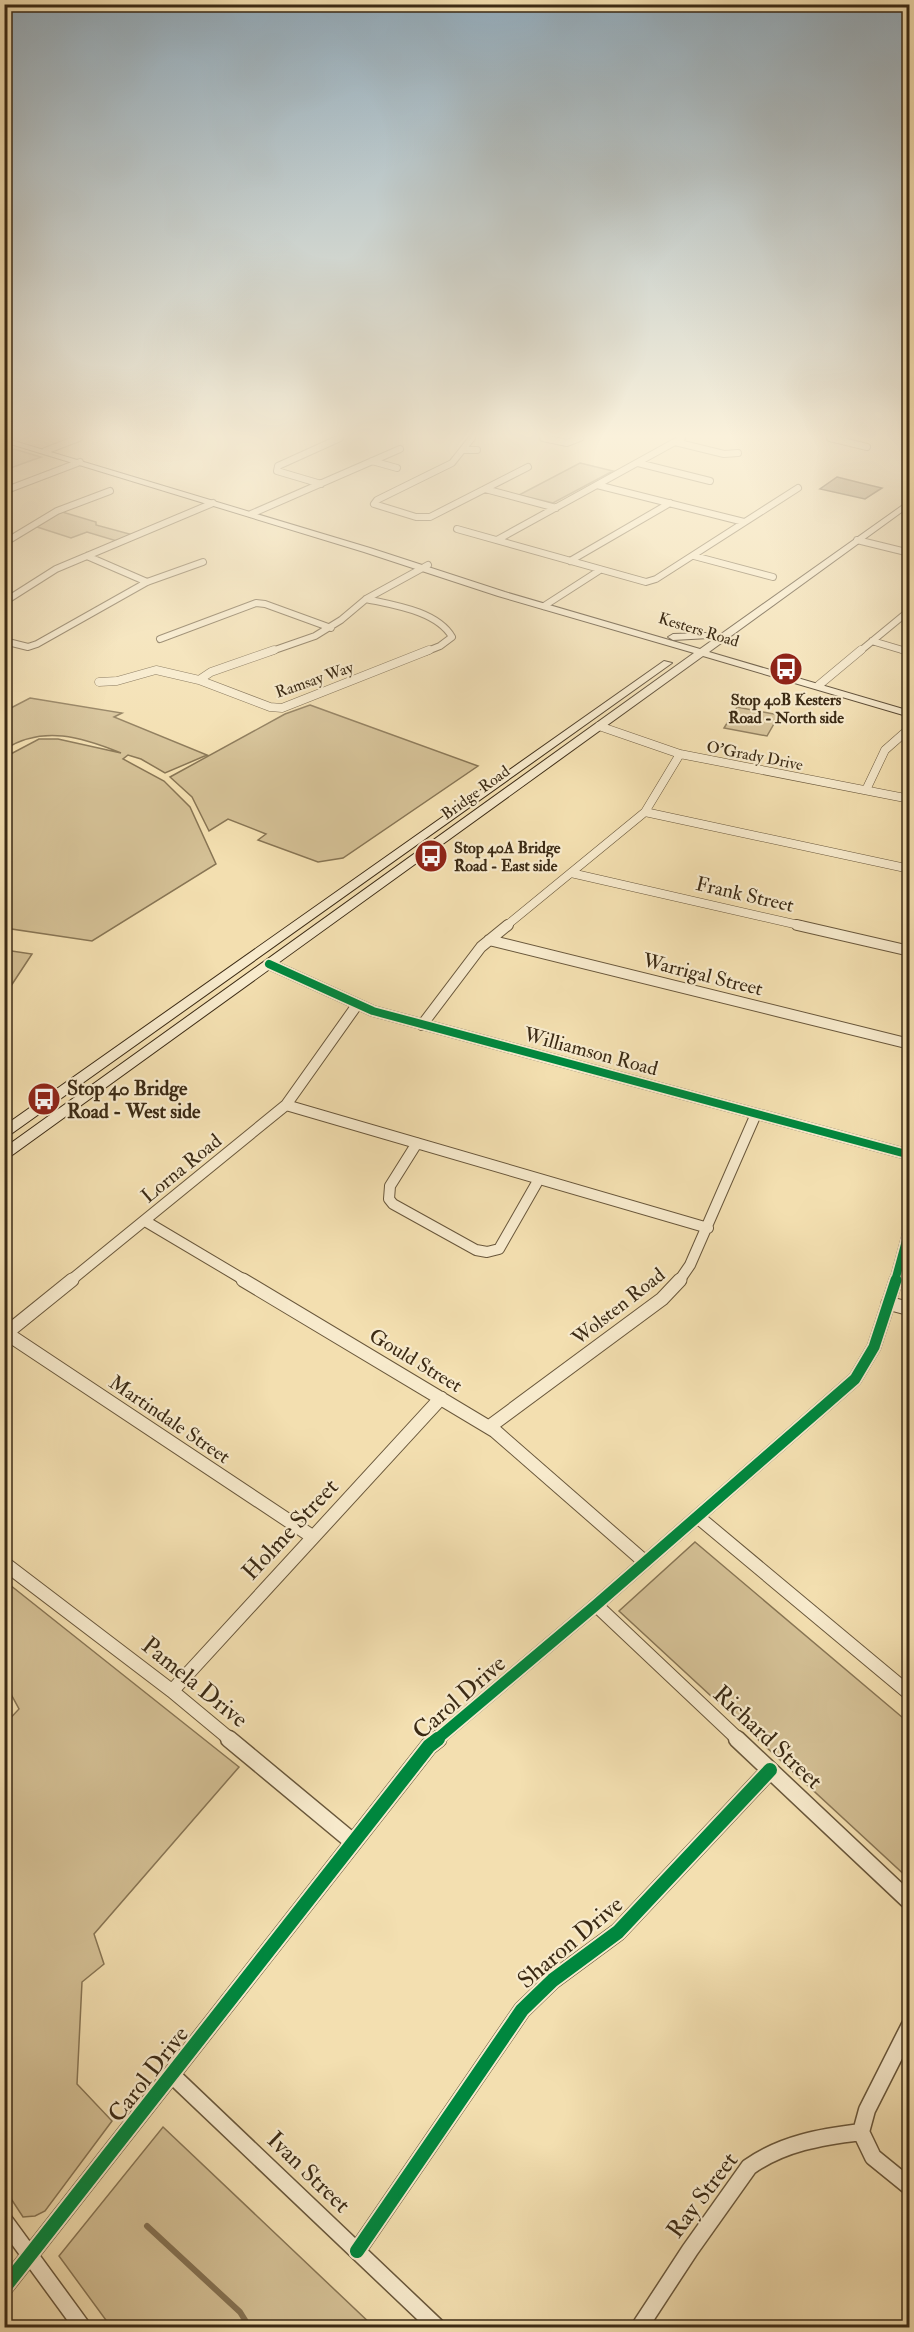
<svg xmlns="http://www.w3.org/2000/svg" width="914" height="2332" font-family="'IM FELL Double Pica',serif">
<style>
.green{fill:#d4c095;stroke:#887554;stroke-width:1.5}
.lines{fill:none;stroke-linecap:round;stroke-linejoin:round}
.stream{stroke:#847152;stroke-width:6}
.building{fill:#9b8865;stroke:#3b2a14;stroke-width:1.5}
.minor-far4-casing{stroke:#69573b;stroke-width:8}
.minor-far3-casing{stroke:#69573b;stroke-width:9}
.minor-far2-casing{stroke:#69573b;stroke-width:12}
.minor-far1-casing{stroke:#69573b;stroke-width:15}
.minor-casing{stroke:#69573b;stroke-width:19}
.secondary-casing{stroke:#3b2a14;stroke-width:2}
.minor-far4{stroke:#f7eacc;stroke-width:6}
.minor-far3{stroke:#f7eacc;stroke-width:8}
.minor-far2{stroke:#f7eacc;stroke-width:10}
.minor-far1{stroke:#f7eacc;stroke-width:13}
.minor{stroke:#f7eacc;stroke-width:16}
.secondary{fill:#f7eacc;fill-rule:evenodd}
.cycleway-far2-casing{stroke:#f7eacc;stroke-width:12}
.cycleway-far1-casing{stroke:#f7eacc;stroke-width:15}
.cycleway-casing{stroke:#f7eacc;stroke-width:18}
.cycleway-far2{stroke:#00873e;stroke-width:8}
.cycleway-far1{stroke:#00873e;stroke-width:11}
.cycleway{stroke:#00873e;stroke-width:14}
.labels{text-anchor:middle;stroke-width:4.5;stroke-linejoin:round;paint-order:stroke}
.far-street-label{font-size:16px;fill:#3b2a14;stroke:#f7eacc}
.far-poi-label{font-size:16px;font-weight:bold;fill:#3b2a14;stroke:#f7eacc}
.street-label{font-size:20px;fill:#3b2a14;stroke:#f7eacc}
.poi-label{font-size:20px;font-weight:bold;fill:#3b2a14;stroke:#f7eacc;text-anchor:start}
.near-street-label{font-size:24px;fill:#3b2a14;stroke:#f7eacc}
</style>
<rect width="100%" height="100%" fill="#f3dfb0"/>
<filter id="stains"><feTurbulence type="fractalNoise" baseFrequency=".00333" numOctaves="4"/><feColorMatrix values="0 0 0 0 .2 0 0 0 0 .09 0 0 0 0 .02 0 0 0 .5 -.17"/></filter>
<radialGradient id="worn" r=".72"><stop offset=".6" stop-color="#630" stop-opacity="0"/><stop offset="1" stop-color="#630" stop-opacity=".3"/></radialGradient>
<path class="green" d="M 14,449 L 41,457 L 5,470 L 5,452 Z
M 580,463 L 613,471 L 553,503 L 519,495 Z
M 59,511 L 96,522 L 96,525 L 137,536 L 120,542 L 87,532 L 71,538 L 34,526 Z
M 30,698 L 122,713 L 114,717 L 207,755 L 165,773 L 141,759 L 128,755 L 123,759 L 164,781 L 190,807 L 216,864 L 92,941 L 5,928 L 5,757 L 39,739 L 58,739 L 121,753 C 82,737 43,725 5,749 L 5,711 Z
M 310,705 L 478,766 L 343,858 L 318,862 L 258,840 L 266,834 L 228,819 L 209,831 L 192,797 L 170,777 L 285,714 Z
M 737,707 L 779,715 L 767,736 L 724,728 Z
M 5,950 L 32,954 L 5,995 L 4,950 Z
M 695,1542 L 909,1723 L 909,1879 L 619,1611 Z
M 5,1581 L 239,1767 L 94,1934 L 104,1964 L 82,1982 L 77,2084 L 112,2121 L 45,2211 L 35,2216 L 23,2217 L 4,2188 L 4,1725 L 19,1709 L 5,1683 Z
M 163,2127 L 374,2327 L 111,2327 L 59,2256 Z"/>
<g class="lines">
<path class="stream" d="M 147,2226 L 240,2312 L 250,2328"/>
</g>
<path class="building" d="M 837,477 L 869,485 L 882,488 L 865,499 L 820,489 Z"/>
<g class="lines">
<g class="minor-far4-casing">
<path id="minor-far4" d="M 472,438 L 452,463 L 377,500 L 374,504 L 416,517 L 430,517 L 528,467
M 543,438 L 567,443 L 580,438
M 830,438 L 867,447
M 675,442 L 724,454 L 738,453
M 463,450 L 477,450
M 45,451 L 79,438
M 372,461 L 397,468
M 638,463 L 710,481
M 321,484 L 277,471 L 278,466 L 340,438
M 597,485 L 744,522
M 485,489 L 556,508
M 4,491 L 80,462
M 251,514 L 400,449
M 457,529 L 646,582 L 656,579 L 798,488
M 497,540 L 682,438
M 857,540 L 910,553
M 4,543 L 57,511 L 110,491
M 87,556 L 147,582
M 694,556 L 773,577
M 570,561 L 670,503
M 366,599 C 393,605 437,611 452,637 L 440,646 L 425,652
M 366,599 L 428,565
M 4,602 L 56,569 L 213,503
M 544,606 L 600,570
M 160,639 L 256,603 L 265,604 L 331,628
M 4,641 L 28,647 L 37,644 L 147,582 L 203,562
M 872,641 L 909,652
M 269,652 L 315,636 L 341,620 L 366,599
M 859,652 L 910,610"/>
</g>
<g class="minor-far3-casing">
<path id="minor-far3" d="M 274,650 L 211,672 L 199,680 L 270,707 L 282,708 L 429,650
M 904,650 L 910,652
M 99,682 L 117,681 L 156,670 L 199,680
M 819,685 L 861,650
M 599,726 L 680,754 L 910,799
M 866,790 L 885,750 L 910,728
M 645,812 L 910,869
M 571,873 L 803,926
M 506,926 L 645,812 L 680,754"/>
</g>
<g class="minor-far2-casing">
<path id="minor-far2" d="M 797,925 L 910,951
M 489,940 L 910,1044
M 269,964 L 373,1011 L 910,1155
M 422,1025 L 481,947 L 508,925
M 286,1105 L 708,1228
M 417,1143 L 390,1186 L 389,1199 L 393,1204 L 476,1250 L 487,1252 L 499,1249 L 539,1179
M 145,1221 L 246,1281
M 70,1281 L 286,1105 L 357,1005
M 679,1281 L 690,1265 L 756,1114
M 895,1281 L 910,1226"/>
</g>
<g class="minor-far1-casing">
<path id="minor-far1" d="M 243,1280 L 495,1431 L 645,1562
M 888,1303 L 910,1309
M 6,1333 L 313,1537
M 4,1335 L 72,1280
M 489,1427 L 662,1299 L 680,1280
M 698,1517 L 910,1694
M 4,1563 L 172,1691 L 231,1740
M 596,1605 L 739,1740
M 172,1691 L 441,1398
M 436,1740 L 596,1605 L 855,1379 L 874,1347 L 896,1280"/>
</g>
<g class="minor-casing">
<path id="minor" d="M 229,1739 L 353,1842
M 737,1739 L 910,1902
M 173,2076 L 438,2328
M 861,2132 L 873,2157 L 910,2187
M 4,2220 L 83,2328
M 357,2251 L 522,2010 L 553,1980 L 618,1932 L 770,1770
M 4,2288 L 429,1746 L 438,1739
M 639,2328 L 690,2250 L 749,2167 C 783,2143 821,2137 861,2132 L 867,2110 L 910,2025"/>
</g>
<g class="secondary-casing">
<path id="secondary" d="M 4,438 L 370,548 L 505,592 L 700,649 L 910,500 L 910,506 L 709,652 L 910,711 L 910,717 L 703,656 L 4,1161 L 4,1148 L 694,653 L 498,596 L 364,552 L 4,442 Z
M 706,633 L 711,636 L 709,638 L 673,640 L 668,637 L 673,634 Z
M 664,661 L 672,663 L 4,1139 L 4,1126 Z"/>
</g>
<use href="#minor-far4" class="minor-far4"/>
<use href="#minor-far3" class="minor-far3"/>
<use href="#minor-far2" class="minor-far2"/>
<use href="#minor-far1" class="minor-far1"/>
<use href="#minor" class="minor"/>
<use href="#secondary" class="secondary"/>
<g class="cycleway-far2-casing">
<path id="cycleway-far2" d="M 269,964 L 373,1011 L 910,1155
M 895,1281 L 910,1226"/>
</g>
<g class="cycleway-far1-casing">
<path id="cycleway-far1" d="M 436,1740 L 596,1605 L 855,1379 L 874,1347 L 896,1280"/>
</g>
<g class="cycleway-casing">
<path id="cycleway" d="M 357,2251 L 522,2010 L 553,1980 L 618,1932 L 770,1770
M 4,2288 L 429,1746 L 438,1739"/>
</g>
<use href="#cycleway-far2" class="cycleway-far2"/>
<use href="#cycleway-far1" class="cycleway-far1"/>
<use href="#cycleway" class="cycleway"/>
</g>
<linearGradient id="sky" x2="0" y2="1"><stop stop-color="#93acbc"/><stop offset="0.57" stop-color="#faf1db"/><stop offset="1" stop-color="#faf1db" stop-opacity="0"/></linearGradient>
<rect width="914" height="765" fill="url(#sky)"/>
<defs>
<g id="bus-disc" transform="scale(1.725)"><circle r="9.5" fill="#8f2418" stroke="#f7eacc"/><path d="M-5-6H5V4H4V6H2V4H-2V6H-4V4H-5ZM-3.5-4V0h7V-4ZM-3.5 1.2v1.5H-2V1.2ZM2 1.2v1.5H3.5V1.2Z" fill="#fff"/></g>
</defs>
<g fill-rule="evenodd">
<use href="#bus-disc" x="786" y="669"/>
<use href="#bus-disc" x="431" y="856"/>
<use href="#bus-disc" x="44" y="1099"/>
</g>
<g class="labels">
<g class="far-street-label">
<text transform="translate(699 629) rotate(17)" y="6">Kesters Road</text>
<text transform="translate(314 679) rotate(-19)" y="6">Ramsay Way</text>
<text transform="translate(755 755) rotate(11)" y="6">O'Grady Drive</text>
<text transform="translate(475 792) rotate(-36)" y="6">Bridge Road</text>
</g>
<g class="far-poi-label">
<text x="786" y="705">Stop 40B Kesters<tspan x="786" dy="18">Road - North side</tspan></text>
<text x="454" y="853" text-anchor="start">Stop 40A Bridge<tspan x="454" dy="18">Road - East side</tspan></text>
</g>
<g class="street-label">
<text transform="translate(745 894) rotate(13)" y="7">Frank Street</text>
<text transform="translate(703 974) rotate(14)" y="7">Warrigal Street</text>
<text transform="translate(591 1051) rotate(15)" y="7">Williamson Road</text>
<text transform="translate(181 1168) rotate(-39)" y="7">Lorna Road</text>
<text transform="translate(618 1306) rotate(-38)" y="7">Wolsten Road</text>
<text transform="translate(416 1360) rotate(31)" y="7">Gould Street</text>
<text transform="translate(170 1419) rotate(34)" y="7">Martindale Street</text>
</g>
<g class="poi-label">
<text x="67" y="1095">Stop 40 Bridge<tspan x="67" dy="23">Road - West side</tspan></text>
</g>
<g class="near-street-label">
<text transform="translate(290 1529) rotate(-47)" y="8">Holme Street</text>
<text transform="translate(195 1682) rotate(39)" y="8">Pamela Drive</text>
<text transform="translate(459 1697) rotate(-41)" y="8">Carol Drive</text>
<text transform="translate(768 1737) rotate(43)" y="8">Richard Street</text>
<text transform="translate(570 1942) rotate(-40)" y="8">Sharon Drive</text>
<text transform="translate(148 2074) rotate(-52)" y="8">Carol Drive</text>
<text transform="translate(309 2172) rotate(44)" y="8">Ivan Street</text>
<text transform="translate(702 2195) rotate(-53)" y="8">Ray Street</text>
</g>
</g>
<rect width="914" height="2332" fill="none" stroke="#f3dfb0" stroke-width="24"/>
<rect x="6" y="6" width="902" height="2320" fill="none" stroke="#3b2a14" stroke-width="3"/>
<rect x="12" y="12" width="890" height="2308" fill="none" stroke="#3b2a14" stroke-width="1.5"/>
<rect width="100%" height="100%" filter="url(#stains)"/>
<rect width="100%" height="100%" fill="url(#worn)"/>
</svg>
